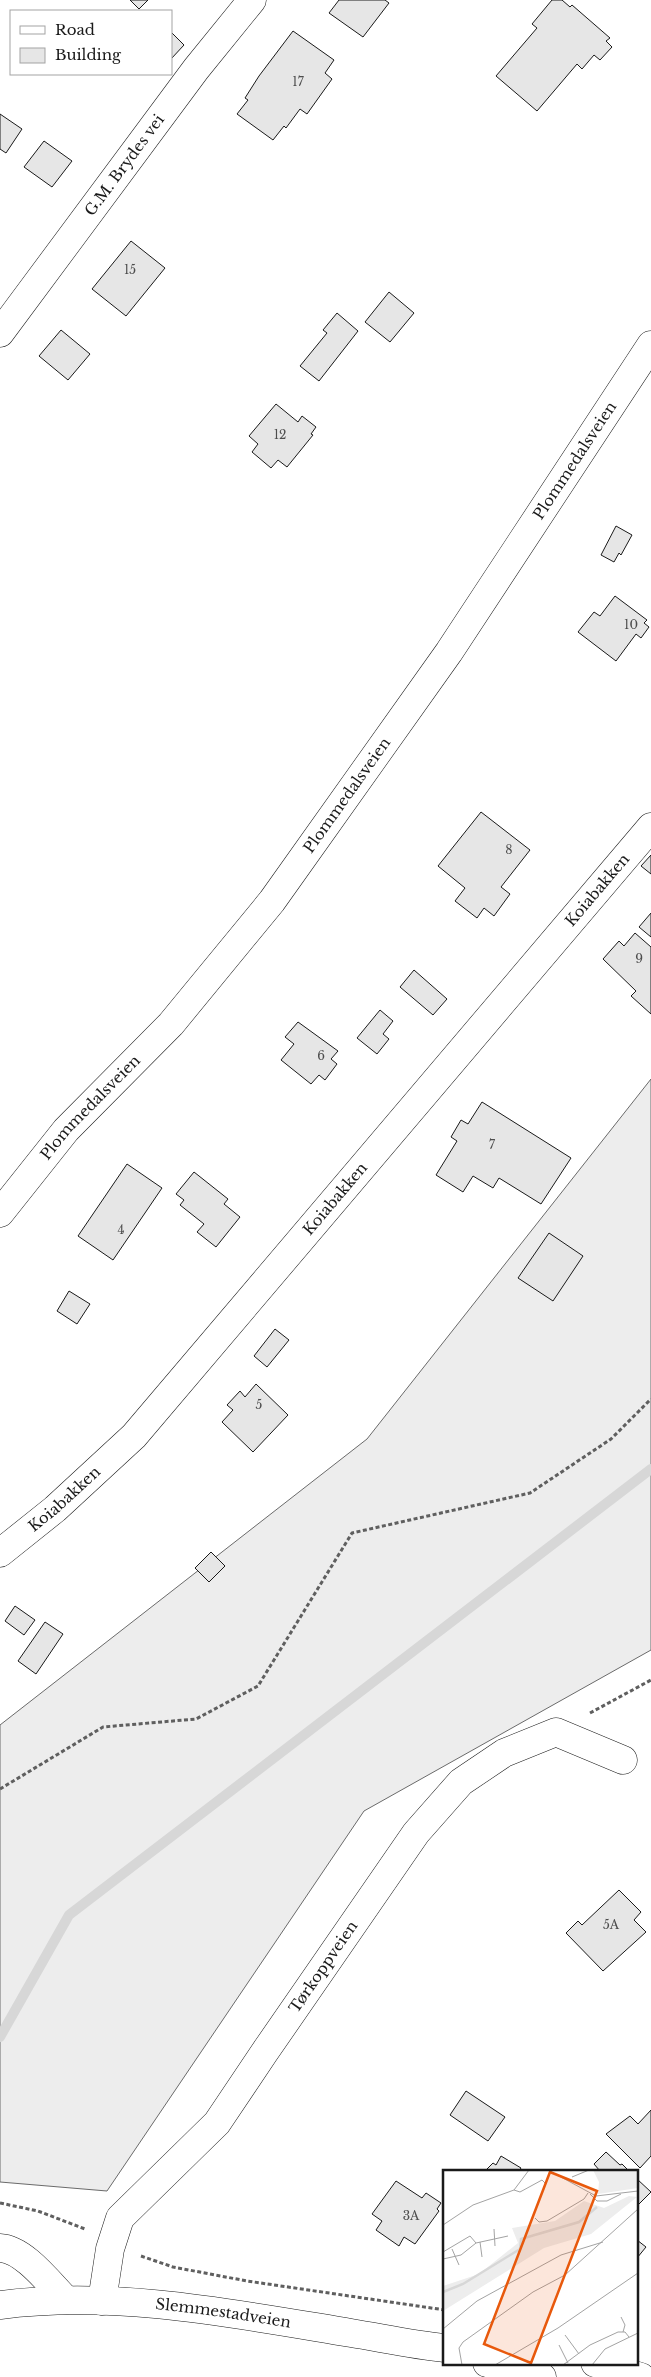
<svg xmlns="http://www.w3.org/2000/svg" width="651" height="2377" font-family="'Libre Baskerville',serif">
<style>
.built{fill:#ededed;stroke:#6a6a6a}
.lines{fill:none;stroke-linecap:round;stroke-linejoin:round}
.stream{stroke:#d7d7d7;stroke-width:10}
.building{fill:#e6e6e6;stroke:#1a1a1a}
.minor-casing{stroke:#1a1a1a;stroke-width:29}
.major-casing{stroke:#1a1a1a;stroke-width:29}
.path{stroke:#5f5f5f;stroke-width:3;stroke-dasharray:4 2.5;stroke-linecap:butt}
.minor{stroke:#fff;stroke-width:28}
.major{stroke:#fff;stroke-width:28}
.labels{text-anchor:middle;stroke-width:4;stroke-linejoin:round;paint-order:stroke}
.number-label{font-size:12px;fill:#4d4d4d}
.street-label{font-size:15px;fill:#1a1a1a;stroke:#fff}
.inset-river{fill:none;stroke:#d7d7d7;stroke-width:2.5}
.inset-road{fill:none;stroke:#a3a3a3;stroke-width:1}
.view{fill:#e8590c;fill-opacity:0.15;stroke:#e8590c;stroke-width:2.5}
.inset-edge{fill:none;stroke:#1a1a1a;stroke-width:2.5}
</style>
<rect width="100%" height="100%" fill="#fff"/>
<path class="built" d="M 651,1079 L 651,1650 L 364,1811 L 107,2191 L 0,2182 L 0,1725 L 367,1439 Z"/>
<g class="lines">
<path class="stream" d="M 0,2037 L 69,1915 L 651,1469"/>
</g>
<path class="building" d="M 130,0 L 148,0 L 139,9 Z
M 339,0 L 385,0 L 389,3 L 363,37 L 329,13 Z
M 552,0 L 562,0 L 570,7 L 572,5 L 610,38 L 606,41 L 612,47 L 600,60 L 594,55 L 582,69 L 577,64 L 537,111 L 496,76 L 537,28 L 532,24 Z
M 293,31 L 334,60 L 325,73 L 332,79 L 307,114 L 300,109 L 286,128 L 284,126 L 273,140 L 237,114 L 248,100 L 245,98 L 259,76 Z
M 171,32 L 184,45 L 171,59 Z
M 0,114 L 22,129 L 6,153 L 0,149 Z
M 44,141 L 72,161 L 52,187 L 24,167 Z
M 131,241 L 165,268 L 126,316 L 92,289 Z
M 389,292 L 414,313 L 390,342 L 365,322 Z
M 337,313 L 358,331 L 319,381 L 300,366 L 327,333 L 323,330 Z
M 61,330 L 90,354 L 68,380 L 39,356 Z
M 276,404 L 298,422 L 302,416 L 316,427 L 311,434 L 313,435 L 287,467 L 278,460 L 271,468 L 252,452 L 258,444 L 249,436 Z
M 616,526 L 632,535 L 621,555 L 619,553 L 614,562 L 601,555 Z
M 615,596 L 647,620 L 644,623 L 649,627 L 641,638 L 636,634 L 616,661 L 578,632 L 594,612 L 600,616 Z
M 481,812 L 530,850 L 501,887 L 510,894 L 494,916 L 484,908 L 477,918 L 455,901 L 465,888 L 438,866 Z
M 651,855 L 651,874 L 641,866 Z
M 651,913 L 651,937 L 639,927 Z
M 635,933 L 651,947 L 651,1014 L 631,996 L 636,991 L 603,959 L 619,941 L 624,946 Z
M 414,970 L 447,999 L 433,1015 L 400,987 Z
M 380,1010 L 393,1021 L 383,1034 L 389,1039 L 377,1054 L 357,1038 Z
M 298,1022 L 338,1051 L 331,1059 L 337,1064 L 325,1080 L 319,1075 L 311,1084 L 281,1060 L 294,1044 L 285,1037 Z
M 482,1102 L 571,1158 L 541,1204 L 499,1178 L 493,1188 L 473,1176 L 463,1192 L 436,1175 L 457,1141 L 451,1137 L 461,1120 L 468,1124 Z
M 127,1164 L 162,1188 L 113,1260 L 78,1236 Z
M 194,1172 L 228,1199 L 224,1204 L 240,1217 L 216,1247 L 197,1232 L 204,1224 L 180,1205 L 184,1200 L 176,1194 Z
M 549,1233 L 583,1256 L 553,1301 L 518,1278 Z
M 69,1291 L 90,1304 L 77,1324 L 57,1311 Z
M 275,1329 L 289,1340 L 267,1367 L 254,1356 Z
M 256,1384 L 288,1415 L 253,1452 L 222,1422 L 233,1410 L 227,1405 L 240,1391 L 245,1397 Z
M 211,1552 L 225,1566 L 209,1582 L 195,1568 Z
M 15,1606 L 35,1620 L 24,1635 L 5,1621 Z
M 45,1622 L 63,1634 L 36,1674 L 18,1661 Z
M 619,1890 L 641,1912 L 634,1920 L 646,1932 L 603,1971 L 566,1933 L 578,1921 L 582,1925 Z
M 466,2091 L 505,2117 L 488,2141 L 450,2115 Z
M 651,2110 L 651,2156 L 640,2168 L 606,2134 L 630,2116 L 638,2124 Z
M 606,2152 L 620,2165 L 622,2164 L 629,2171 L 600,2171 L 594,2164 Z
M 501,2156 L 521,2168 L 519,2171 L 485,2171 L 493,2163 L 496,2165 Z
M 637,2179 L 651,2192 L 637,2206 Z
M 396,2181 L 422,2198 L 426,2193 L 441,2203 L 437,2209 L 439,2211 L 415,2244 L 404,2237 L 399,2246 L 376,2230 L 382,2221 L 372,2214 Z
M 637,2240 L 646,2247 L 637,2258 Z"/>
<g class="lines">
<g class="minor-casing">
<g id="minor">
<path id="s1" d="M 0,333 L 196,69 L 252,0"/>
<path id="s2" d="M 0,1213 L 66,1130 L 171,1024 L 272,901 L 449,652 L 651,345"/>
<path id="s3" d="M 0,1553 L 55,1509 L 134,1436 L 651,827"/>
<path d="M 0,2248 C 24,2249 50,2284 66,2300"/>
<path id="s4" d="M 102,2301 L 110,2249 L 120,2218 L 217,2123 L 264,2053 L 416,1833 L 461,1782 L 504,1753 L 556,1732 L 623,1760"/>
</g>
</g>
<g class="major-casing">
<g id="major">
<path id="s5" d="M 0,2305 C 117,2290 236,2314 351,2333 C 382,2338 413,2345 445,2348"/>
<path d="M 487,2363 L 542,2377"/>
<path d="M 595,2363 L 641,2377"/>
</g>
</g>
<path class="path" d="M 590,1713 L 651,1680
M 0,1789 L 103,1727 L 196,1719 L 258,1686 L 352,1533 L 530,1493 L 611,1439 L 651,1399
M 0,2203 L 38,2211 L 85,2229
M 141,2256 L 173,2267 L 247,2281 L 445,2310"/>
<use href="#minor" class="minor"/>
<use href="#major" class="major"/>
</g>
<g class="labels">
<g class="number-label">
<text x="298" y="86">17</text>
<text x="130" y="274">15</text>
<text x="280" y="439">12</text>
<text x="631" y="629">10</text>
<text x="509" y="854">8</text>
<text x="639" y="963">9</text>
<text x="321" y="1060">6</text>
<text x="492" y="1149">7</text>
<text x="121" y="1234">4</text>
<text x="259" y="1409">5</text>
<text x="611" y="1929">5A</text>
<text x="411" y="2220">3A</text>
</g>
<g class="street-label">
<text dy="5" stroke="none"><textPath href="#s1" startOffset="209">G.M. Brydes vei</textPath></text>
<text dy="5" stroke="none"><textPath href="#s2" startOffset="949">Plommedalsveien</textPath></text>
<text dy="5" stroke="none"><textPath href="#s2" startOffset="544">Plommedalsveien</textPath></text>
<text dy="5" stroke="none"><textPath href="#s3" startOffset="894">Koiabakken</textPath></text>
<text dy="5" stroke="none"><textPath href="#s2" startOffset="139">Plommedalsveien</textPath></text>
<text dy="5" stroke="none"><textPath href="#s3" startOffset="489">Koiabakken</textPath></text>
<text dy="5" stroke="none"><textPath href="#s3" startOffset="84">Koiabakken</textPath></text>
<text dy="5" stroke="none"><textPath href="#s4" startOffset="410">Tørkoppveien</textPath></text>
<text dy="5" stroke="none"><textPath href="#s5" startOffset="224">Slemmestadveien</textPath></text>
</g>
</g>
<g transform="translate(443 2170)">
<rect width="195" height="195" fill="#fff"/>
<path d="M 150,0 L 195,1 L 195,18 L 155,24 L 156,12 ZM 186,26 L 194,27 L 148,64 L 101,78 L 0,141 L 0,116 L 36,104 L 75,73 L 69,58 L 112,51 L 141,31 L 161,38 Z" fill="#ededed"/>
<path class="inset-river" d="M 0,122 L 20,114 L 77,79 L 78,69 L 136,52 L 154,37"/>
<path class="inset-road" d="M 105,0 L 153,26 L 195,21M 129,7 L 146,0M 71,20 L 77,22 L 99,10 L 102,13M 147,24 L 154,31 L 164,31 L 178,24M 92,48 L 96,52 L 104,51 L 141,29 L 145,23M 0,55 L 30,35 L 71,20 L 86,0M 51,59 L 52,76M 37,72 L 39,87M 9,79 L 16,95M 0,82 L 27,66 L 33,73M 0,89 L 18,85 L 33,73 L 65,66M 178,147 L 182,155 L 180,162M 0,159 L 34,131 L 118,85 L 160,72M 122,165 L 136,184M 116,175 L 125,193M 19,195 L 16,178 L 20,172 L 90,122 L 122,105 L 195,39M 52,195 L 115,158 L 195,103M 120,195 L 147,175 L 175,162 L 182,162 L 186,167M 149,195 L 162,179 L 195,163"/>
<path class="view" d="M 107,2 L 154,21 L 88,193 L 41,174 Z"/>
<rect width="195" height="195" class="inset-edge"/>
</g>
<rect x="10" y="10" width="162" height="65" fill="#ffffff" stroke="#a3a3a3"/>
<rect x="20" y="26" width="25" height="8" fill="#ffffff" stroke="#a3a3a3"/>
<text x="55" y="35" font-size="15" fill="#1a1a1a">Road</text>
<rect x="20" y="48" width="25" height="15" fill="#e6e6e6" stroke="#a3a3a3"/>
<text x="55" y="60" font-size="15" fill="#1a1a1a">Building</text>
</svg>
